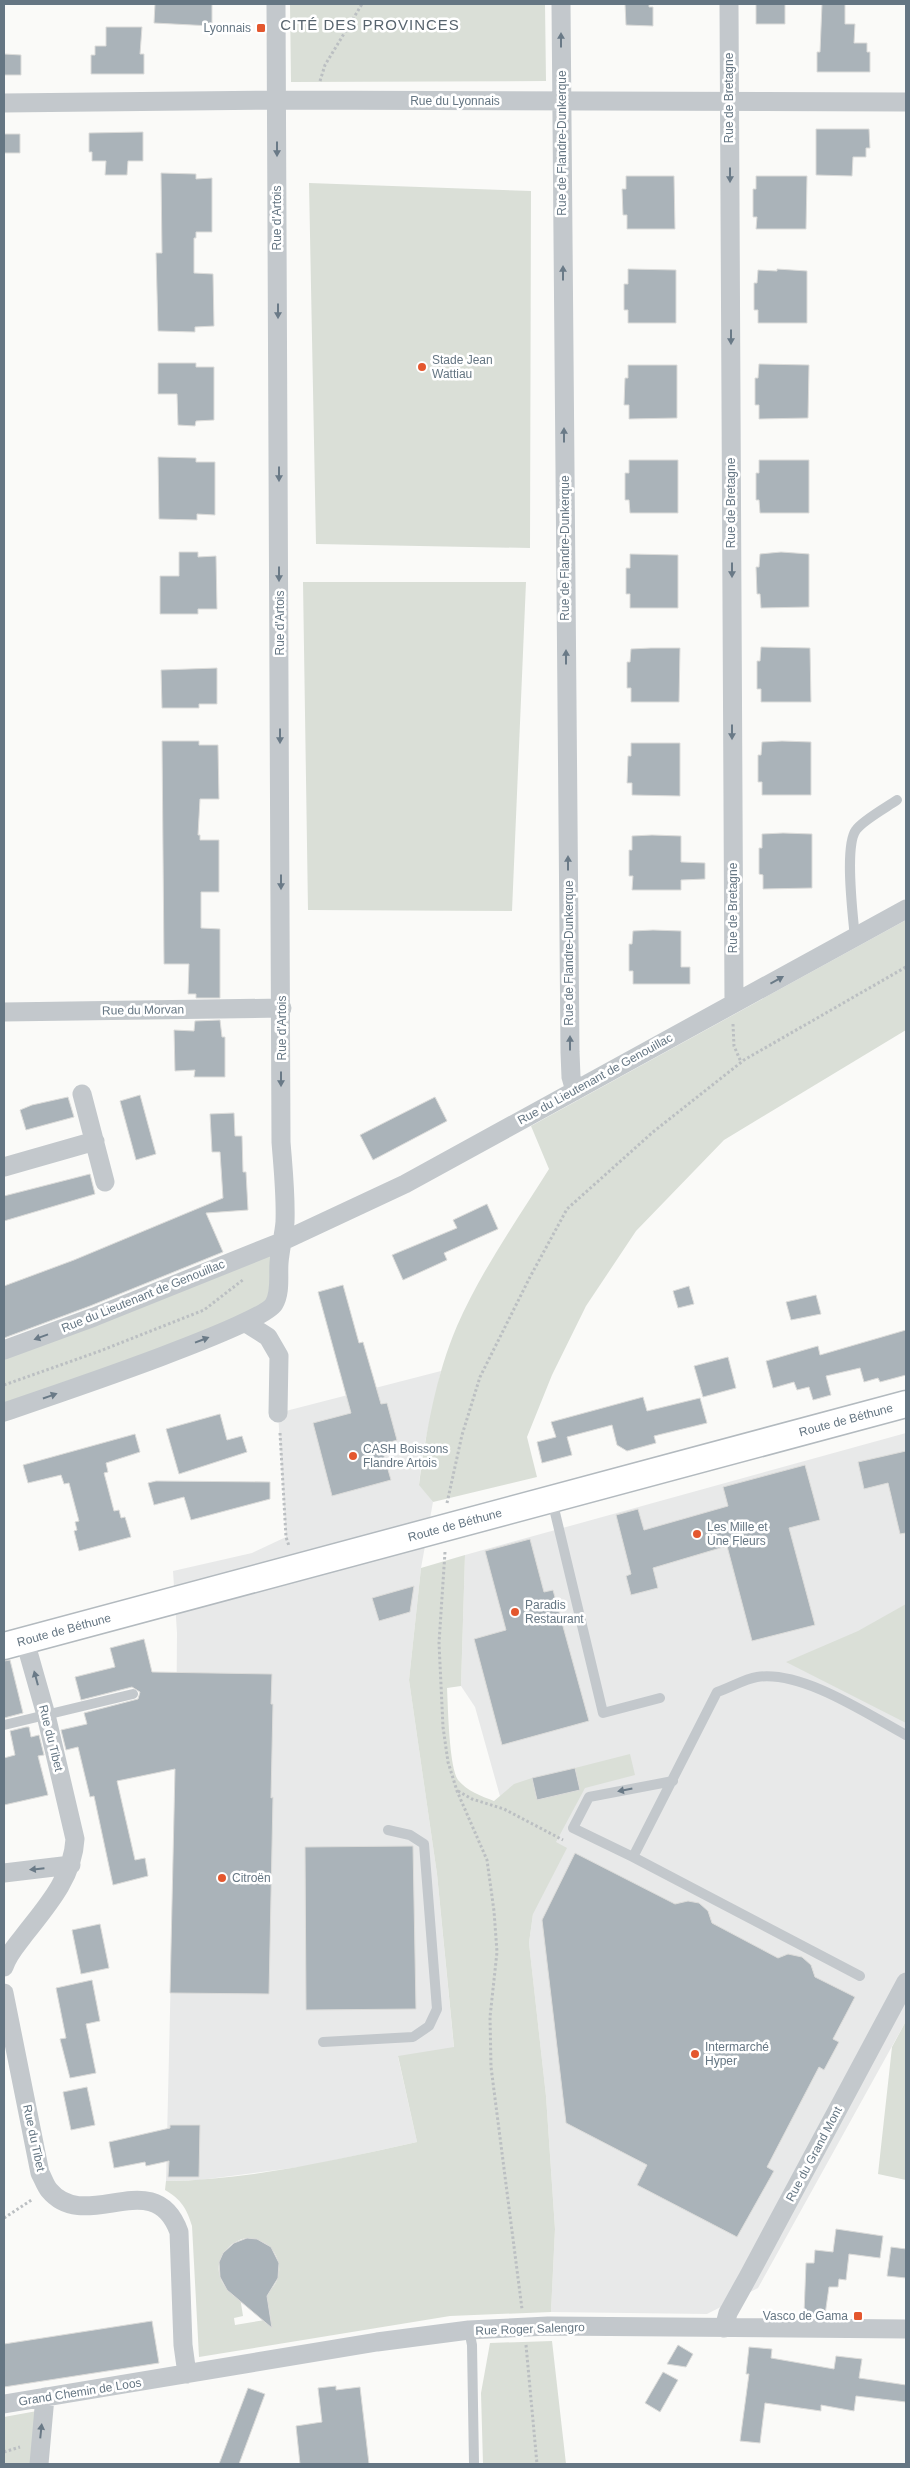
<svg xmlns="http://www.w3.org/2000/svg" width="910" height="2468" font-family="Arial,sans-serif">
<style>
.built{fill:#e8e9e9}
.green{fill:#dadfd7;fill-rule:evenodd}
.building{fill:#aab3b9;stroke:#dcdcda}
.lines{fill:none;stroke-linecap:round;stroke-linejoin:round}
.secondary-casing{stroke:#b3babf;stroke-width:29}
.path{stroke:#bbbfc2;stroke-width:3;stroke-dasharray:2.5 2.5;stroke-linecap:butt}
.service{stroke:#c3c8cc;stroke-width:10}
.minor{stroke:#c3c8cc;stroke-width:19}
.secondary{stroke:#fff;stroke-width:26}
.oneway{fill:#6a7a87}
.poi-dot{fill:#e4572e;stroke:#fff;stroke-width:2}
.labels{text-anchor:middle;stroke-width:5;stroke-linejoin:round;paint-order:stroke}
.poi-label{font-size:12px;fill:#657683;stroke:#fff;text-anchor:start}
.street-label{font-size:12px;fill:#657683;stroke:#fff}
.quarter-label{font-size:15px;letter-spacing:1px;fill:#57646e;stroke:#fff}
</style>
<rect width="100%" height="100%" fill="#fafaf8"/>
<path class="built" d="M 441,1371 L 423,1451 L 419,1484 L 433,1502 L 421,1568 L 409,1680 L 437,1874 L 454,2048 L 398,2057 L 417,2142 L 308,2166 L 200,2180 L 166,2181 L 176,1759 L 177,1633 L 173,1571 L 252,1553 L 286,1537 L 278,1413 Z
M 906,1433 L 906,2021 L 758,2288 L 707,2314 L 551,2312 L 555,2229 L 546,2096 L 529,1943 L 533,1914 L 475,1707 L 461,1686 L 465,1555 Z"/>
<path class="green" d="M 290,4 L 545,4 L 546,81 L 291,82 Z
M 309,183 L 531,191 L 530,548 L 316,544 Z
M 303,582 L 526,582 L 512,911 L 308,910 Z
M 906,920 L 906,1030 L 724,1140 L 636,1231 L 586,1306 L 552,1375 L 527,1437 L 537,1477 L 433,1502 L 419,1485 C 426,1432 436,1375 457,1326 C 481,1271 517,1220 549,1169 L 531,1126 Z
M 265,1246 L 279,1262 L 263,1312 L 4,1413 L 4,1350 Z
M 465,1555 L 461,1686 L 447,1688 C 448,1706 449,1767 458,1780 C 467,1791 481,1796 494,1801 L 514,1784 L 532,1778 L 537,1800 L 580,1789 L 575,1768 L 630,1754 L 635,1775 L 585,1788 L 556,1842 L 567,1848 L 533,1914 L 529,1943 L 546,2096 L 555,2229 L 551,2312 L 450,2316 L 199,2357 L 192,2226 C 187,2209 181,2199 165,2190 L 166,2181 C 251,2180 334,2160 417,2142 L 398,2056 L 454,2047 L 437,1874 L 409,1680 L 421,1568 ZM 247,2238 C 278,2239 291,2275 266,2294 L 271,2319 L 235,2325 L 234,2318 L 243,2316 L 240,2297 C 234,2294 228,2291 224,2285 C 210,2265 226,2241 247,2238 Z
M 906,1604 L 906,1723 L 786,1662 L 858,1631 Z
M 906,2021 L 906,2180 L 878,2174 L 892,2047 Z
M 552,2341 L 566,2464 L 483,2464 L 481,2393 L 490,2343 Z
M 37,2411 L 33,2464 L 4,2464 L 4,2417 Z"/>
<path class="building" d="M 155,4 L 212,4 L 212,26 L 154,23 Z
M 625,4 L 649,4 L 649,7 L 653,7 L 653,26 L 626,25 Z
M 756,4 L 785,4 L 785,24 L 756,24 Z
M 822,4 L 845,4 L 845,24 L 855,24 L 854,43 L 867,43 L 867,52 L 870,52 L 870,72 L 817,72 L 817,52 L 820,52 Z
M 106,27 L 142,27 L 140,54 L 144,54 L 144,74 L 91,74 L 91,55 L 95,55 L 95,46 L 106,46 Z
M 4,54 L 21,55 L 21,75 L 4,75 Z
M 816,129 L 869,129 L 870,148 L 866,148 L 866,157 L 853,157 L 852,176 L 816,175 Z
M 143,132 L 143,161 L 128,161 L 127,175 L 105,175 L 106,161 L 92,161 L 92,152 L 89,152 L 89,133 Z
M 4,134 L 20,134 L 20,153 L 4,153 Z
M 161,173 L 196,174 L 196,179 L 212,178 L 212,232 L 196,232 L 196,238 L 194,238 L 194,273 L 213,274 L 214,326 L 195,327 L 195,332 L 158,331 L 156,253 L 162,253 Z
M 626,176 L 674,176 L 675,229 L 627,229 L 627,215 L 623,215 L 622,189 L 626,189 Z
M 756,176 L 807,176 L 806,229 L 756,229 L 757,217 L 753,217 L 753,189 L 756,189 Z
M 628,269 L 676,270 L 676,323 L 628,323 L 628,310 L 624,310 L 624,284 L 628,284 Z
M 777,269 L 807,271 L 807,323 L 758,323 L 758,310 L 754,310 L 754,283 L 757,283 L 758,270 L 777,271 Z
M 158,363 L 196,363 L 196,367 L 214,367 L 214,420 L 196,421 L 195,426 L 178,425 L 177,394 L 158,394 Z
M 759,364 L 809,365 L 808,418 L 759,419 L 759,405 L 755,405 L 755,378 L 758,378 Z
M 628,365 L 677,365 L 677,418 L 629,419 L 629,405 L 624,405 L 625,378 L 628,378 Z
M 158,457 L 196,458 L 196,462 L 215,462 L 215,515 L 197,514 L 197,520 L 159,519 Z
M 629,460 L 678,460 L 678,513 L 630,513 L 629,500 L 625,500 L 625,473 L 629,473 Z
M 759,460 L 809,460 L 809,513 L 760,513 L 759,500 L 756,500 L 756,473 L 759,473 Z
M 179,552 L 198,552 L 198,557 L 216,556 L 217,609 L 198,609 L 198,614 L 160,614 L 160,576 L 179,576 Z
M 781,552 L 809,554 L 809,607 L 761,608 L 760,594 L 757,594 L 756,567 L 759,567 L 760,554 Z
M 630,554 L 678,555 L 678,608 L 630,608 L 630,594 L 626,594 L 626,568 L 630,568 Z
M 761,647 L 810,648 L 811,702 L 761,702 L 761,689 L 757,689 L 757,661 L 760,661 Z
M 651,648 L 680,648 L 679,702 L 631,702 L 631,688 L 627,688 L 627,662 L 630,662 L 631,649 Z
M 217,668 L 217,704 L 199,704 L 199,708 L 162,708 L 161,670 Z
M 162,741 L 199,741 L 199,745 L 218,745 L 219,799 L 200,799 L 198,835 L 200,835 L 200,840 L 219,840 L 219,892 L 201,892 L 201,928 L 220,929 L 220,998 L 196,998 L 196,994 L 188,994 L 189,964 L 164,964 Z
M 782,741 L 811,742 L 811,795 L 762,795 L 762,782 L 758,782 L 758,755 L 761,755 L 762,742 Z
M 631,743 L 680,743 L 680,796 L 632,795 L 632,783 L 627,783 L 628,756 L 631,756 Z
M 783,833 L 812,834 L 812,888 L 763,889 L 763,875 L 759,874 L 759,848 L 762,848 L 762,834 Z
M 652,835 L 681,836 L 681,862 L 705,863 L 705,879 L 681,880 L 681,890 L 632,890 L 633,876 L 629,876 L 629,850 L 632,850 L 632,836 Z
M 653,930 L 681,931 L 681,967 L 690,967 L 690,984 L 633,984 L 633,971 L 629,971 L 629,944 L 632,944 L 633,931 Z
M 220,1020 L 222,1037 L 225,1037 L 225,1077 L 194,1077 L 195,1070 L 175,1071 L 174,1030 L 194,1031 L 195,1021 Z
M 140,1095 L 156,1154 L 136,1160 L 120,1101 Z
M 68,1097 L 74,1117 L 26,1130 L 20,1110 L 32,1105 Z
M 435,1097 L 447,1121 L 373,1160 L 360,1135 Z
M 234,1113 L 235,1136 L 242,1136 L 243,1172 L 246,1172 L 248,1210 L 206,1213 L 223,1252 L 90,1306 L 4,1338 L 4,1286 L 74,1260 L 223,1198 L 220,1152 L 212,1152 L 210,1114 Z
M 90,1174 L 95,1194 L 4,1221 L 4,1196 Z
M 487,1204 L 498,1229 L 444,1253 L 447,1260 L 403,1280 L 392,1255 L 457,1228 L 453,1220 Z
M 343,1285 L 359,1343 L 363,1342 L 381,1404 L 387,1403 L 397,1440 L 381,1445 L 391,1480 L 332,1496 L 313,1423 L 351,1413 L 318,1292 Z
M 689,1286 L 694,1304 L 678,1308 L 673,1291 Z
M 816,1295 L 821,1314 L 791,1320 L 786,1302 Z
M 906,1330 L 906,1375 L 880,1382 L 878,1378 L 864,1382 L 860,1368 L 826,1376 L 831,1395 L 813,1400 L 809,1387 L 797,1390 L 794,1382 L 773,1388 L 766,1361 L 818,1346 L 820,1355 Z
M 728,1357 L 736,1388 L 703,1397 L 694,1366 Z
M 643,1397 L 647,1411 L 700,1398 L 707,1423 L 654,1436 L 656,1443 L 627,1451 L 617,1445 L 612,1425 L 567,1437 L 572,1455 L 542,1463 L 537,1442 L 556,1437 L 551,1422 Z
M 220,1414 L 227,1440 L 242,1436 L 247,1452 L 179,1474 L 166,1429 Z
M 135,1434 L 140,1452 L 106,1463 L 108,1472 L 104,1473 L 114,1511 L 119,1510 L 121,1518 L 125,1517 L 131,1537 L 79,1551 L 74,1531 L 77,1530 L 75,1522 L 79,1521 L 69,1483 L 64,1484 L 61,1475 L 28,1483 L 23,1465 Z
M 906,1451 L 906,1533 L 900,1534 L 888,1483 L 864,1489 L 858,1462 Z
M 805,1465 L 820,1520 L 789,1528 L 815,1625 L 752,1641 L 727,1546 L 653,1568 L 658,1588 L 631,1595 L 626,1576 L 631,1574 L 616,1515 L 638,1509 L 644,1530 L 728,1506 L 723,1487 Z
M 156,1481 L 270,1482 L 270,1499 L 191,1520 L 184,1497 L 154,1505 L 148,1483 Z
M 530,1539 L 544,1592 L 553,1590 L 589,1721 L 502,1745 L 474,1639 L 506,1630 L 485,1551 Z
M 414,1586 L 410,1612 L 379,1621 L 372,1598 Z
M 144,1639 L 152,1672 L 272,1674 L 271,1704 L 273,1704 L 271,1798 L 273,1797 L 269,1994 L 170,1993 L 175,1769 L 117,1781 L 135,1860 L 145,1858 L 148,1876 L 113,1885 L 94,1796 L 90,1797 L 78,1747 L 66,1750 L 61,1730 L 87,1724 L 84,1713 L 138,1699 L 140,1692 L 132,1687 L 81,1700 L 75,1677 L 115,1667 L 110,1648 Z
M 10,1660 L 23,1713 L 4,1718 L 4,1661 Z
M 26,1727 L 29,1727 L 31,1737 L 39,1735 L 44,1755 L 38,1756 L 48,1795 L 4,1805 L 4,1758 L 15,1755 L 10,1731 Z
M 575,1768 L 580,1790 L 537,1800 L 532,1778 Z
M 413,1846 L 416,2009 L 306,2010 L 305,1847 Z
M 575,1853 L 675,1904 L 688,1901 L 699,1903 L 708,1911 L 712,1923 L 778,1958 L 788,1954 L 802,1957 L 811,1965 L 815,1977 L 855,1997 L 833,2039 L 839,2042 L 824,2070 L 819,2067 L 767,2167 L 774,2171 L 737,2237 L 637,2185 L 647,2165 L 566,2123 L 542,1920 Z
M 100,1924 L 109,1968 L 81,1974 L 72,1930 Z
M 92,1980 L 100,2021 L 86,2024 L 96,2073 L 70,2078 L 60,2039 L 66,2038 L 56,1988 Z
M 87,2087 L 95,2125 L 71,2130 L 63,2092 Z
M 170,2125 L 200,2125 L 199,2177 L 168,2177 L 169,2161 L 146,2166 L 145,2162 L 114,2168 L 109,2142 L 170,2128 Z
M 836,2229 L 883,2236 L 880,2258 L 849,2254 L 846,2280 L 839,2279 L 838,2287 L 829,2287 L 825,2315 L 804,2314 L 806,2263 L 814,2263 L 815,2250 L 833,2252 Z
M 247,2238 L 257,2239 L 271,2247 L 279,2263 L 278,2278 L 267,2296 L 272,2328 L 227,2290 L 220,2277 L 219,2262 L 223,2253 L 234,2243 Z
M 891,2247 L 906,2249 L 906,2278 L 887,2276 Z
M 152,2321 L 159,2363 L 4,2387 L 4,2344 Z
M 678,2345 L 693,2354 L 686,2367 L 667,2364 Z
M 749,2347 L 772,2349 L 771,2358 L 834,2369 L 836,2356 L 862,2359 L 859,2378 L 906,2385 L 906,2402 L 856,2396 L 854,2411 L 821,2405 L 821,2411 L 765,2403 L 760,2443 L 740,2441 L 749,2374 L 746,2374 Z
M 663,2372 L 678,2380 L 660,2412 L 645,2403 Z
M 336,2386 L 336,2390 L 360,2387 L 369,2464 L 300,2464 L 296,2426 L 322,2422 L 318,2388 Z
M 248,2388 L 265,2394 L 239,2464 L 219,2464 Z"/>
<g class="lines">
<g class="secondary-casing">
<path id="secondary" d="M 4,1646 L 906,1404"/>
</g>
<path class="path" d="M 320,81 L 325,65 L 362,4
M 733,1024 L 734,1046 L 741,1062
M 4,1385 L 100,1351 L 204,1310 L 244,1279
M 280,1433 L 286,1537 L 289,1546
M 447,1503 L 462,1435 L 480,1377 L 530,1277 L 567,1209 L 653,1132 L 744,1060 L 906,967
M 445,1552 L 439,1643 L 443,1727 L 448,1762 L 457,1791 L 487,1860 L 494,1911 L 497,1952 L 490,2017 L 491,2067 L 522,2309
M 458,1791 L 472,1799 L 504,1809 L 563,1840
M 4,2218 L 33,2199
M 526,2345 L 537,2464
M 4,2452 L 20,2447"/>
<path class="service" d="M 855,938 C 853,916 844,846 856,830 C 863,820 887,807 897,800
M 552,1500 L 603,1713 L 660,1698
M 4,1725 L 133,1694
M 633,1857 L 573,1828 L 589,1797 L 673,1781
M 860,1976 L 633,1857 L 717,1692 C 730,1688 744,1679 757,1677 C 802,1670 867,1714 906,1735
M 323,2042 L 413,2037 L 429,2026 L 437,2009 L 424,1844 L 410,1835 L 388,1830
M 469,2330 L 472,2345 L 474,2464"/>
<path class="minor" d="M 561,4 L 570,1052 L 571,1077 L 575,1091
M 729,4 L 734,1003
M 4,103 L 277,100 L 906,102
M 4,1012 L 282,1008
M 82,1094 L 105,1182
M 4,1167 L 95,1141
M 246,1323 L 268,1337 L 279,1356 L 278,1413
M 4,1350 L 94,1317 L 281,1242 L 405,1184 L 906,909
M 4,1412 C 42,1399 261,1326 274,1304 C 281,1292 278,1276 279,1263 C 280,1249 284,1235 285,1222 C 286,1195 283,1168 281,1142 L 276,4
M 4,1873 L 71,1865
M 4,1967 C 8,1954 17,1945 25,1934 C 47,1906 73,1877 75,1839 L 46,1715 L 25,1641
M 4,1993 L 40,2173 C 43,2178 45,2185 49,2190 C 86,2235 154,2163 179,2232 L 183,2345 L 187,2374
M 724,2328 L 728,2313 L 748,2277 L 906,1982
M 4,2404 L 377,2342 L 469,2330 L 548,2326 L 906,2329
M 39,2464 L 45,2397"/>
<use href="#secondary" class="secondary"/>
</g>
<defs><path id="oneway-solid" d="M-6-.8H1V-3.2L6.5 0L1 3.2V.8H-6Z" transform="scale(1.25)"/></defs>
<g class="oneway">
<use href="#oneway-solid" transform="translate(561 40) rotate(-90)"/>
<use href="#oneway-solid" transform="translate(277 149) rotate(90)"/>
<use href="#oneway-solid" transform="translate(730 175) rotate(90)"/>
<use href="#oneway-solid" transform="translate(563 273) rotate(-90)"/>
<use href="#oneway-solid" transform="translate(278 311) rotate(90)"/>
<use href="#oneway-solid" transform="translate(731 337) rotate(90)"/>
<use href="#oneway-solid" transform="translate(564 435) rotate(-90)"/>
<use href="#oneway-solid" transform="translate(279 474) rotate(90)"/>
<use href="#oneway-solid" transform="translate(732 570) rotate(90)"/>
<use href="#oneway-solid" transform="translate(279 574) rotate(90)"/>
<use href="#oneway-solid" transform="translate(566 657) rotate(-90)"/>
<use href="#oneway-solid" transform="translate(732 732) rotate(90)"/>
<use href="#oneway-solid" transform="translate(280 736) rotate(90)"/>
<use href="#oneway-solid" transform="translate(568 863) rotate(-90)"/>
<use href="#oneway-solid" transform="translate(281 882) rotate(90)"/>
<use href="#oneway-solid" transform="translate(777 980) rotate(-29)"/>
<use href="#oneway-solid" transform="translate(570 1043) rotate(-90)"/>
<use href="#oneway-solid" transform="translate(281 1079) rotate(90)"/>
<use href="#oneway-solid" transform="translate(41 1337) rotate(160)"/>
<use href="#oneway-solid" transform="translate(202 1340) rotate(-21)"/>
<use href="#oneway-solid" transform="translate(50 1396) rotate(-19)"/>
<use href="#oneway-solid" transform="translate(36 1678) rotate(-105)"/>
<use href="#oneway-solid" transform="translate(625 1790) rotate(169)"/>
<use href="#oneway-solid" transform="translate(37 1869) rotate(174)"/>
<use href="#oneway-solid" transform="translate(41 2431) rotate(-84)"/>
</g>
<g class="poi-dot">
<rect x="256" y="23" width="10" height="10" rx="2.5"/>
<circle cx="422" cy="367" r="5"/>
<circle cx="353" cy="1456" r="5"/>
<circle cx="697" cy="1534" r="5"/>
<circle cx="515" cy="1612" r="5"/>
<circle cx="222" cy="1878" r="5"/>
<circle cx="695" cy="2054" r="5"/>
<rect x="853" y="2311" width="10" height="10" rx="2.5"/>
</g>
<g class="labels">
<g class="poi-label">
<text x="251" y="32" text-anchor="end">Lyonnais</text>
<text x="432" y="364">Stade Jean<tspan x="432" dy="14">Wattiau</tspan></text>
<text x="363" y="1453">CASH Boissons<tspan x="363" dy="14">Flandre Artois</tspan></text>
<text x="707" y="1531">Les Mille et<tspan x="707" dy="14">Une Fleurs</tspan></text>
<text x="525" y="1609">Paradis<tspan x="525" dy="14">Restaurant</tspan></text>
<text x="232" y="1882">Citroën</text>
<text x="705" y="2051">Intermarché<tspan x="705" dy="14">Hyper</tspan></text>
<text x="848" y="2320" text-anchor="end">Vasco de Gama</text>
</g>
<g class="street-label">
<text transform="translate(729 98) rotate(-90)" y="4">Rue de Bretagne</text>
<text x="455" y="105">Rue du Lyonnais</text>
<text transform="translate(562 143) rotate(-90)" y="4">Rue de Flandre-Dunkerque</text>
<text transform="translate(277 218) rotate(-90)" y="4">Rue d'Artois</text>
<text transform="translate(731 503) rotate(-90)" y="4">Rue de Bretagne</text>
<text transform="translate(565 548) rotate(-90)" y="4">Rue de Flandre-Dunkerque</text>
<text transform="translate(280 623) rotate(-90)" y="4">Rue d'Artois</text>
<text transform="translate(733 908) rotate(-90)" y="4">Rue de Bretagne</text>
<text transform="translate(569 953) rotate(-90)" y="4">Rue de Flandre-Dunkerque</text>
<text transform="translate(143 1010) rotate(-1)" y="4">Rue du Morvan</text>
<text transform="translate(282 1028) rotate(-90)" y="4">Rue d'Artois</text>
<text transform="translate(595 1079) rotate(-29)" y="4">Rue du Lieutenant de Genouillac</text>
<text transform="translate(143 1296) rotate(-22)" y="4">Rue du Lieutenant de Genouillac</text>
<text transform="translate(846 1420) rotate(-15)" y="4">Route de Béthune</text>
<text transform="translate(455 1525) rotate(-15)" y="4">Route de Béthune</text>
<text transform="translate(64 1630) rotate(-15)" y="4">Route de Béthune</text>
<text transform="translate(51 1738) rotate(76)" y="4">Rue du Tibet</text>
<text transform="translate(34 2138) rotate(78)" y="4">Rue du Tibet</text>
<text transform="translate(814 2154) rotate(-62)" y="4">Rue du Grand Mont</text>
<text transform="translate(530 2329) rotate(-2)" y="4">Rue Roger Salengro</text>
<text transform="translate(80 2392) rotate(-9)" y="4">Grand Chemin de Loos</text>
</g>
<g class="quarter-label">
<text x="370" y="30">CITÉ DES PROVINCES</text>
</g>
</g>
<rect width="910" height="2468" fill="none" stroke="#657683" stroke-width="10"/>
</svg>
